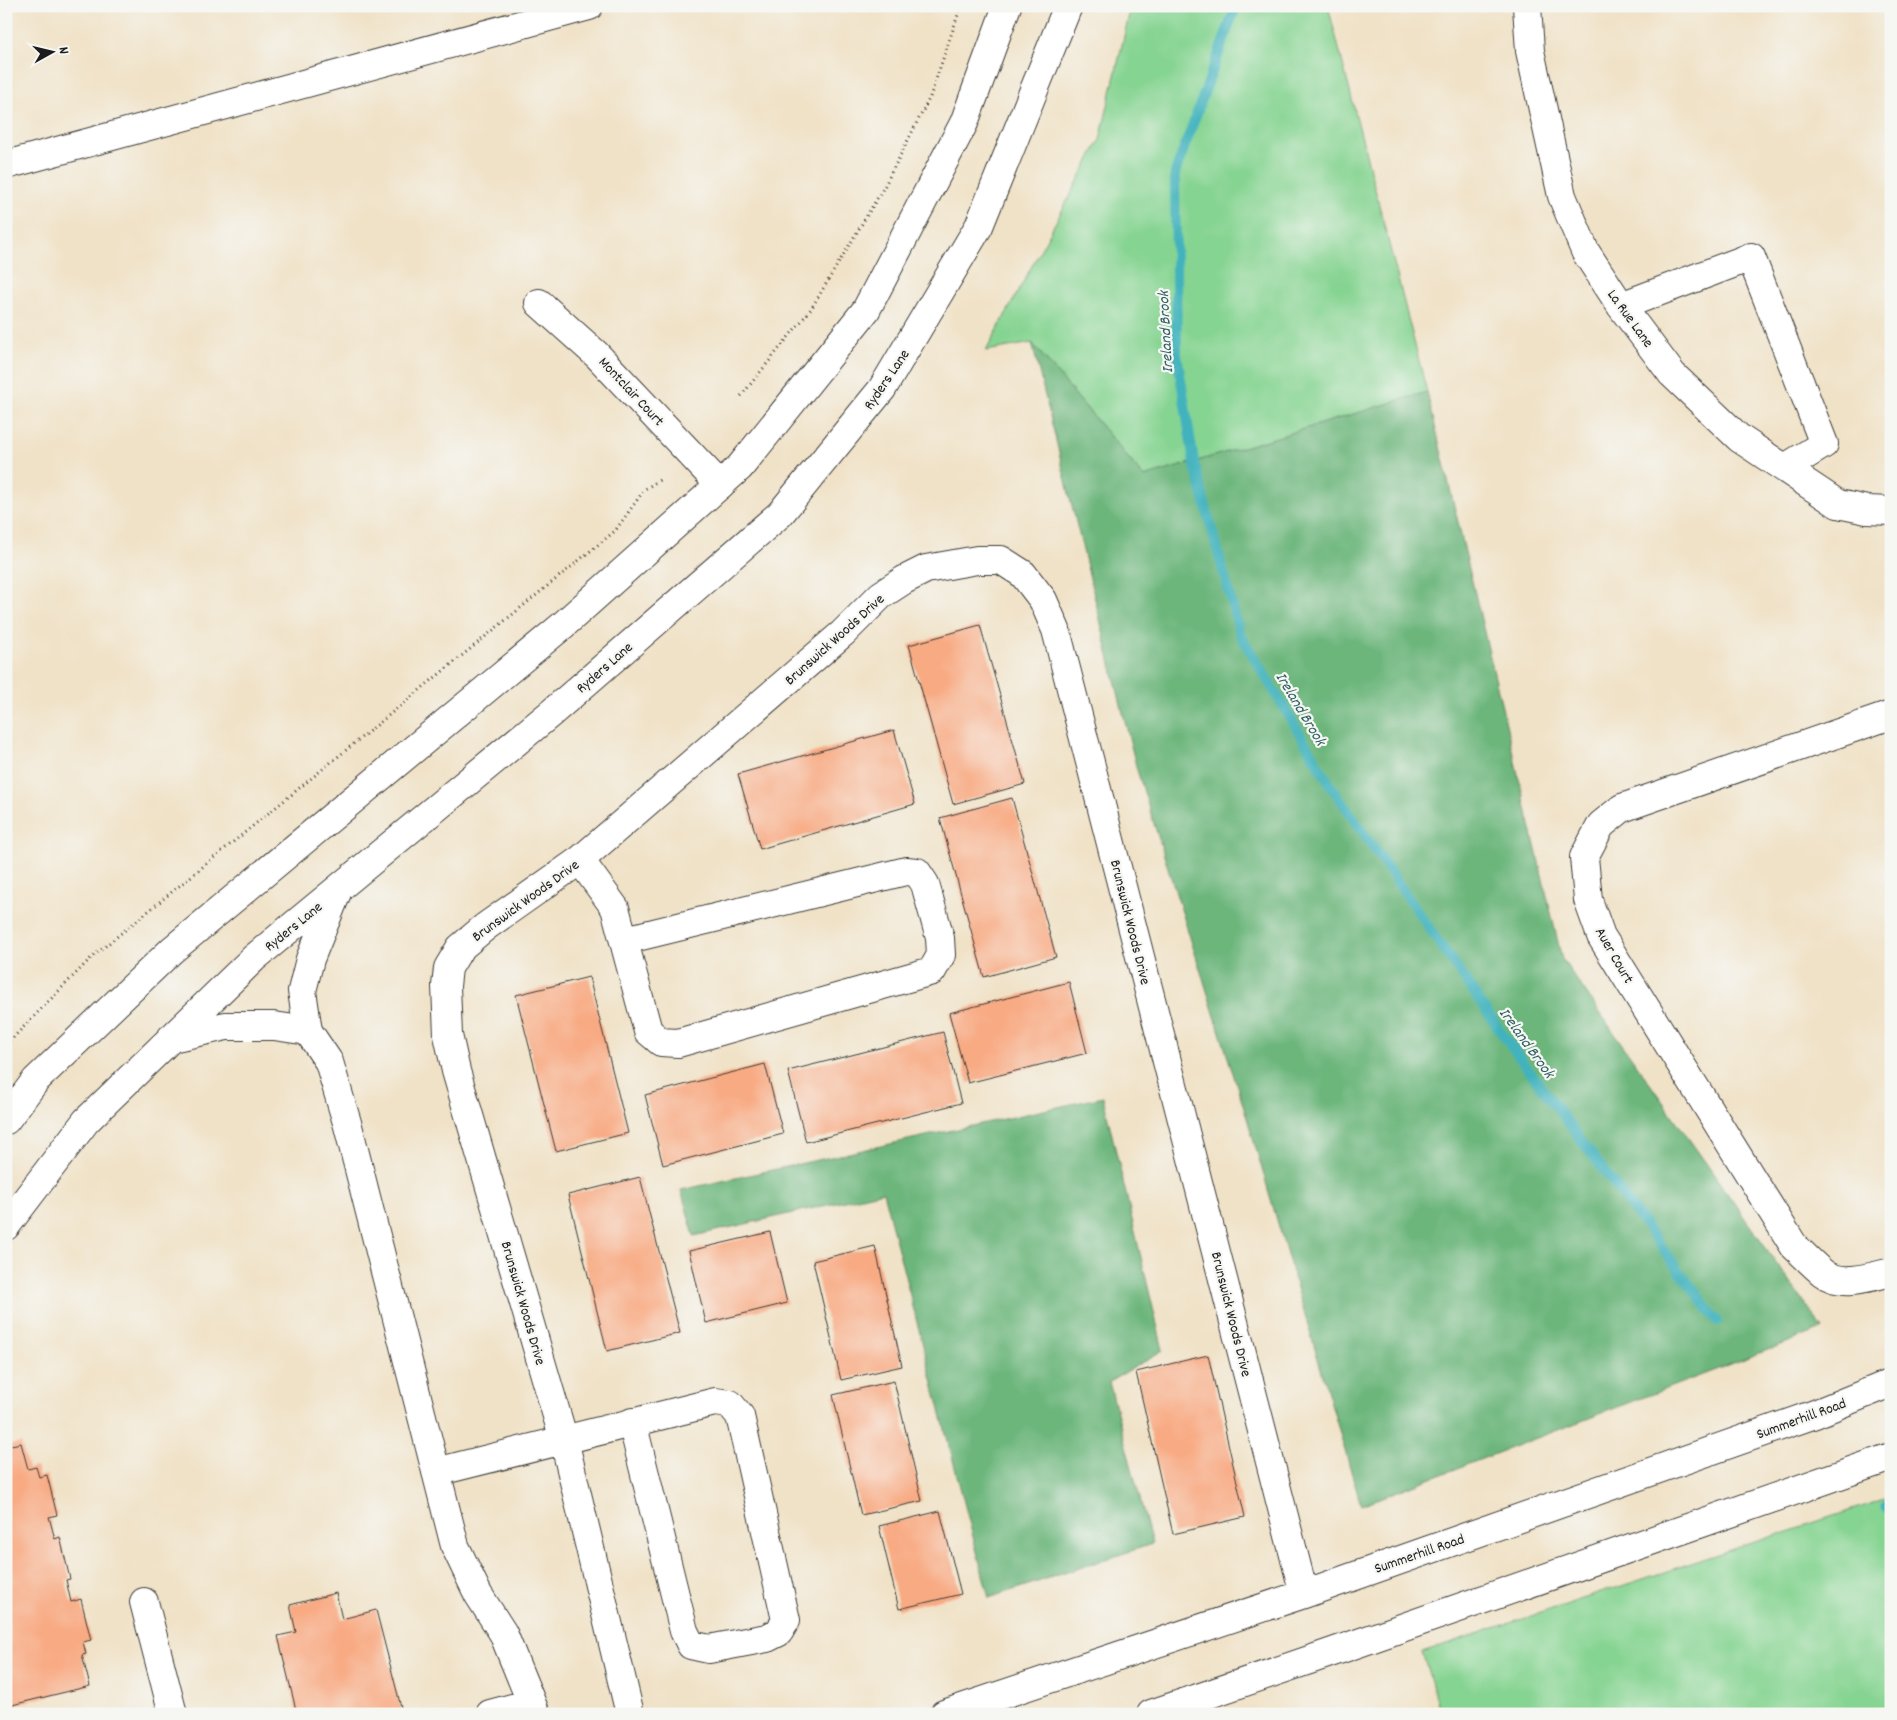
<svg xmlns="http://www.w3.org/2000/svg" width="1897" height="1720" font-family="Dekko,sans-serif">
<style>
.green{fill:#86d492;stroke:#517857}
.forest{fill:#6cb67c;stroke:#44694c}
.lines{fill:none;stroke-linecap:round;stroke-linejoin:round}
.stream{stroke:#43b3bd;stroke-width:10}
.building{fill:#f8aa83}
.minor-casing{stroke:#3c3a36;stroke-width:30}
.major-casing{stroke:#3c3a36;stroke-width:30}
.path{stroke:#3c3a36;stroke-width:3;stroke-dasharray:1 4;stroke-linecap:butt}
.minor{stroke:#fff;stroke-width:28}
.major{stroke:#fff;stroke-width:28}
.labels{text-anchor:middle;stroke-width:4.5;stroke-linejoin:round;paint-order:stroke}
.street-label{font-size:15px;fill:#1c1c1c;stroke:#f6f6f2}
.water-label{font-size:16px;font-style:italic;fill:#2e6064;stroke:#f6f6f2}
</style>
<rect width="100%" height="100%" fill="#f6f6f2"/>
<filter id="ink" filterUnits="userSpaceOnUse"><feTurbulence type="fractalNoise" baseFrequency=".02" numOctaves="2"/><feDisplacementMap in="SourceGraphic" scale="10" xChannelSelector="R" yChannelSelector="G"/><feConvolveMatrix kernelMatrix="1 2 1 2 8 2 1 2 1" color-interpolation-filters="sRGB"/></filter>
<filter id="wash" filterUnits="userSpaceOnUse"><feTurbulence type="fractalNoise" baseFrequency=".0096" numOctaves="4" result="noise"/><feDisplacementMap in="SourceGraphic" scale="20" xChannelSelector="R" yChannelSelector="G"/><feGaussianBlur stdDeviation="1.12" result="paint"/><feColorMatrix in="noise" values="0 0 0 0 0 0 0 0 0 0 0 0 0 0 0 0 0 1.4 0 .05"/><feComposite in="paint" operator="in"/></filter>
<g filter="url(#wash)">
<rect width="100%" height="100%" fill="#f0e2c7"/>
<path class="green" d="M 1131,6 L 1328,6 L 1427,392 L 1144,477 L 1032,343 L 986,351 L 1100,140 Z
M 1891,1497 L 1891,1714 L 1441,1714 L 1422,1652 Z"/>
<path class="forest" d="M 1032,343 L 1144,477 L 1427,392 L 1562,959 L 1823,1329 L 1361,1505 L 1244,1108 L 1137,770 Z
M 1103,1097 L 1163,1350 L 1109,1382 L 1152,1544 L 989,1598 L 883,1192 L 694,1236 L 681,1190 Z"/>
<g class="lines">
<path class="stream" d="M 1236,6 L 1175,173 L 1177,355 L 1194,462 L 1240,634 L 1331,786 L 1512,1048 L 1717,1321
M 1887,1506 L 1891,1511"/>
</g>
<g id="blocks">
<path class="building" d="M 980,625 L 1025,784 L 953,804 L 909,645 Z
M 894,730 L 915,804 L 760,849 L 738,774 Z
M 1012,798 L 1056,957 L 984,977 L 940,818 Z
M 589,977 L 628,1133 L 556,1151 L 516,995 Z
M 1069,982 L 1087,1053 L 968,1083 L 949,1013 Z
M 943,1032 L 961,1103 L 806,1142 L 788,1071 Z
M 765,1064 L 783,1134 L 663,1165 L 645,1095 Z
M 640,1177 L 680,1333 L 607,1351 L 568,1195 Z
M 770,1232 L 787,1303 L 706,1323 L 689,1251 Z
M 875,1246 L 902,1366 L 841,1380 L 813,1261 Z
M 1208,1355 L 1245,1517 L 1173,1534 L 1136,1372 Z
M 894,1381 L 922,1501 L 861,1515 L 833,1395 Z
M 21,1443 L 28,1469 L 36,1467 L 39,1477 L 47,1475 L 57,1515 L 49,1517 L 55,1539 L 60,1537 L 70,1579 L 66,1580 L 71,1602 L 81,1599 L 91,1640 L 83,1642 L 86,1654 L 82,1655 L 90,1686 L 12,1705 L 6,1682 L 6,1446 Z
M 940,1511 L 961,1594 L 899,1609 L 879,1526 Z
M 336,1593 L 342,1619 L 376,1610 L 402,1711 L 390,1714 L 297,1714 L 278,1636 L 296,1632 L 290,1605 Z"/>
</g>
</g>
<g filter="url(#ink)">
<use href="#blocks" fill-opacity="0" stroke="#3c3a36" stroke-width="1"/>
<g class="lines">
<g class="minor-casing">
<path id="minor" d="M 1527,6 L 1530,51 L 1562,196 L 1585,251 L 1621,306 L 1672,374 L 1739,438 L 1838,504 L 1867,510 L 1891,511
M 6,165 L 589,6
M 539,303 L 597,355 L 720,485
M 1621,306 L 1751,257 L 1824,444 L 1785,468
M 1891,715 L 1622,808 L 1601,825 L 1584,857 L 1588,900 L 1601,936 L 1794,1246 C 1804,1255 1813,1265 1823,1273 C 1841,1287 1871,1277 1891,1272
M 580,860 L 615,908 L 648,1031 L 661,1042 L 678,1043 L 932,971 L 941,955 L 940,938 L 925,884 L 917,872 L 906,871 L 625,940
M 308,1031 L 329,1062 L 348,1126 L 455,1546 L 478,1594 L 503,1633 L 536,1714
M 436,1472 L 715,1402 L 730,1404 L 740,1416 L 786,1620 L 779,1632 L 767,1638 L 709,1649 L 691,1645 L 684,1631 L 632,1422
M 144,1602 L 173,1714
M 490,1714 L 531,1703
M 630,1714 L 564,1440 L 456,1071 L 448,1035 L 446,986 L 448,968 L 460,948 L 485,927 L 580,860 L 843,633 L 881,595 L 904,580 L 926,569 L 977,560 L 1001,560 L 1023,574 L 1043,600 L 1056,630 L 1304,1594
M 944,1714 L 1304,1594 L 1815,1414 L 1891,1383
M 1151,1714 L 1327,1654 L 1891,1457"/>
</g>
<g class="major-casing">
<path id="major" d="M 171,1038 L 226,1026 L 274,1026 L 308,1031 L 302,991 L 310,959 L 338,890
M 6,1120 L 36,1080 L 172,950 L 562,626 L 740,467 L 866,310 L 964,123 L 1007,6
M 6,1226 L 86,1121 L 254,958 L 550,714 L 780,514 L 882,389 L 979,226 L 1068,6"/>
</g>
<path class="path" d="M 741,396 L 811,309 L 884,187 L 930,97 L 961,6
M 6,1045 L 92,957 L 615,531 L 645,489 L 661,479"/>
<use href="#minor" class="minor"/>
<use href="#major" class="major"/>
</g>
</g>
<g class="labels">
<g class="street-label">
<text transform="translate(1631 318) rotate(54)" y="5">La Rue Lane</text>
<text transform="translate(886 379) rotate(-56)" y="5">Ryders Lane</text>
<text transform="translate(632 391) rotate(47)" y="5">Montclair Court</text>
<text transform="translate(834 639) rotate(-42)" y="5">Brunswick Woods Drive</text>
<text transform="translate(604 667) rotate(-41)" y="5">Ryders Lane</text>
<text transform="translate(525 900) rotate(-36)" y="5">Brunswick Woods Drive</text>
<text transform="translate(1131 922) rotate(76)" y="5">Brunswick Woods Drive</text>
<text transform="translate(293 926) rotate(-39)" y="5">Ryders Lane</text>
<text transform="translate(1615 955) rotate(60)" y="5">Auer Court</text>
<text transform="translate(524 1303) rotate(74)" y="5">Brunswick Woods Drive</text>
<text transform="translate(1232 1314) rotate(76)" y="5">Brunswick Woods Drive</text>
<text transform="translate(1801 1418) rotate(-20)" y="5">Summerhill Road</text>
<text transform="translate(1419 1553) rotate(-19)" y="5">Summerhill Road</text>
</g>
<g class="water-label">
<text transform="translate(1164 332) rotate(-93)" y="6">Ireland Brook</text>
<text transform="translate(1302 708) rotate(59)" y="6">Ireland Brook</text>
<text transform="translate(1528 1042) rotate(54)" y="6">Ireland Brook</text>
</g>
</g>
<rect width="1897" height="1720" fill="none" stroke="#f6f6f2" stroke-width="25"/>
<g transform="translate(52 52) rotate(82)" stroke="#f6f6f2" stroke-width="4" paint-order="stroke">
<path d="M0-4L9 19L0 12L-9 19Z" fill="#1c1c1c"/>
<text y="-8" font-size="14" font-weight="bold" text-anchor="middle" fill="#1c1c1c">N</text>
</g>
</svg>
